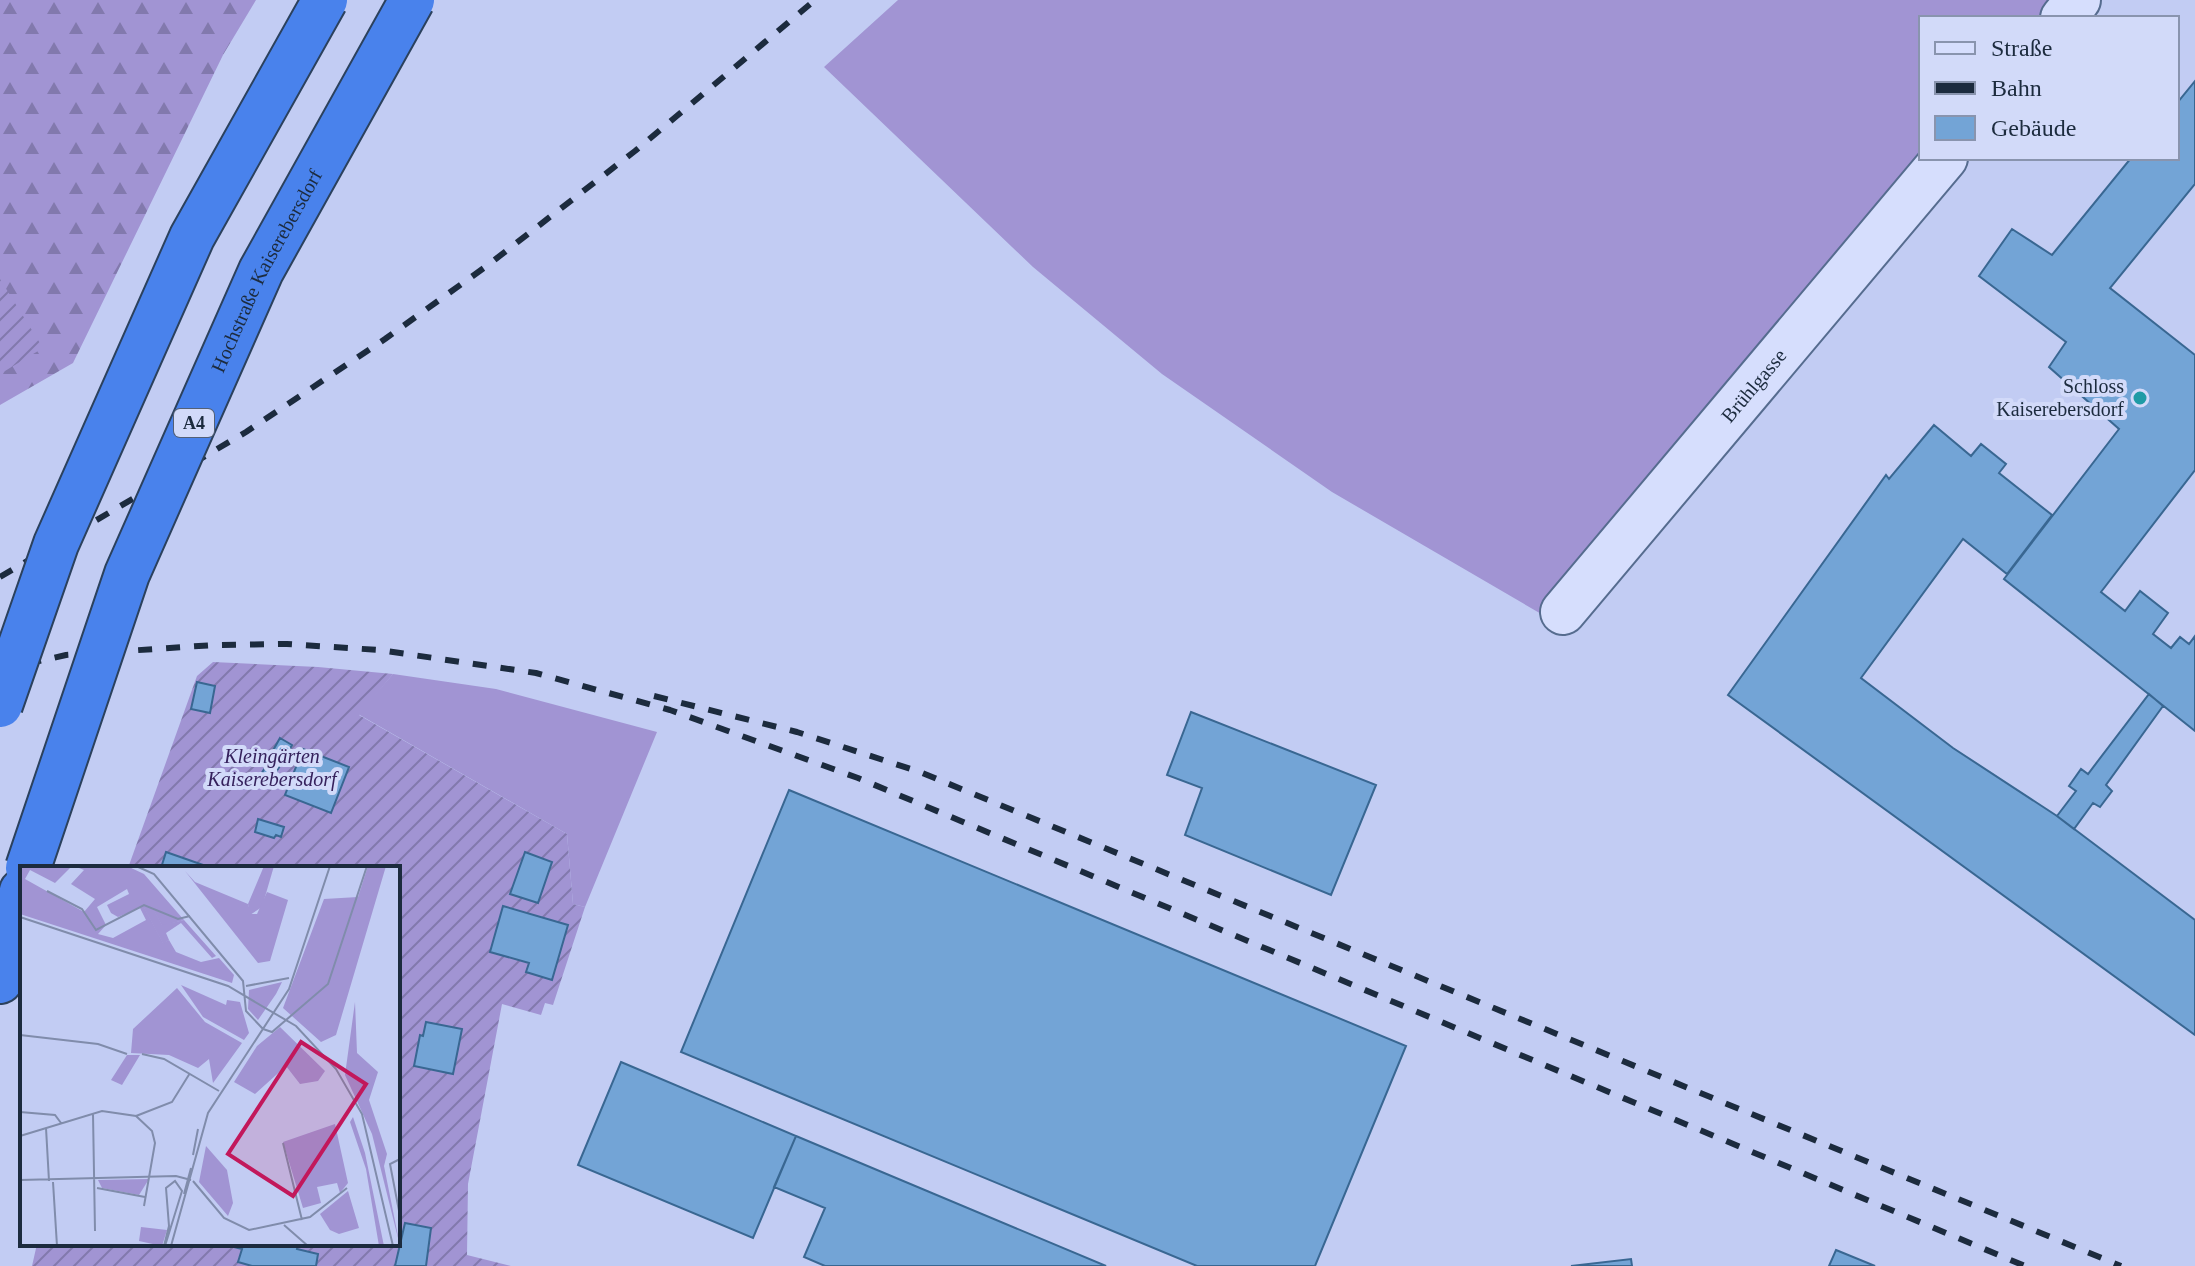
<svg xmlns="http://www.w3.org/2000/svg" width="2195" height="1266" font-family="Georgia,serif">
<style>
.grass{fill:#a194d3}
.forest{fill:url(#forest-firs)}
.garden{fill:url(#garden-furrows)}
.building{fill:#73a4d6;stroke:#396792;stroke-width:2}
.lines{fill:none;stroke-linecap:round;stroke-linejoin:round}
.minor-casing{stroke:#566c8f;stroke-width:48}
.highway-casing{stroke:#2b415d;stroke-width:48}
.minor{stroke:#d6defd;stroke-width:44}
.highway{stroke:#4982ec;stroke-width:44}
.rail{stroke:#1c2b3e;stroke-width:6;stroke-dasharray:14 14;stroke-linecap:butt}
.highway-bridge-casing{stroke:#2b415d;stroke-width:48;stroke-linecap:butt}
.highway-bridge{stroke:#4982ec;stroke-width:44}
.poi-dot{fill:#1f9ba6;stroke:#d2daf9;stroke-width:3}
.labels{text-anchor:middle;stroke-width:8;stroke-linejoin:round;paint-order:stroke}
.shield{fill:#d2daf9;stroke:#536076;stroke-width:2}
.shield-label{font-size:18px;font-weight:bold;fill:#1c2b3e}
.street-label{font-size:20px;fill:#1c2b3e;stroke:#d2daf9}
.poi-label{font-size:20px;fill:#1c2b3e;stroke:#d2daf9;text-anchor:end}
.park-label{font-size:20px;font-style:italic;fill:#35215c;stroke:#d2daf9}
.inset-road{fill:none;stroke:#808cab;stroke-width:2}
.view{fill:#c2185b;fill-opacity:0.15;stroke:#c2185b;stroke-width:4}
.inset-edge{fill:none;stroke:#1c2b3e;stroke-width:4}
</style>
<defs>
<pattern id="forest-firs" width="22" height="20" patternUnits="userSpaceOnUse" patternTransform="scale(2)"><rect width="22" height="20" fill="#a194d3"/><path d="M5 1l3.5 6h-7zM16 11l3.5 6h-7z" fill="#8279ad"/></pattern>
<pattern id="garden-furrows" width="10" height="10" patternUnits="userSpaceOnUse" patternTransform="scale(2)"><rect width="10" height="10" fill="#a194d3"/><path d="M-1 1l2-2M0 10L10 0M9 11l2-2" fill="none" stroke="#8279ad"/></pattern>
</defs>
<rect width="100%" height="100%" fill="#c2ccf3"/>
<path class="grass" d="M 898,0 L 2058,0 L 2043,18 L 1921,18 L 1921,158 L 1543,615 L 1332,492 L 1162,374 L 1033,267 L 824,67 Z
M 393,674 L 496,689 L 657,732 L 585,907 L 573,904 L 567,834 L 358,714 Z"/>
<path class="forest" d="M 0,0 L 256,0 L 223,55 L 73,363 L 0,405 Z"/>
<path class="garden" d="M 0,279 L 43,348 L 0,374 Z
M 213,662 L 318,667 L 393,674 L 359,715 L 567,834 L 573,904 L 585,907 L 553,1005 L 545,1003 L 541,1015 L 502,1004 L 468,1184 L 467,1255 L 511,1266 L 32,1266 L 37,1244 L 398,1244 L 398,868 L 128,868 L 197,676 Z"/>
<path class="building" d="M 2195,81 L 2195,184 L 2110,288 L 2195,355 L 2195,470 L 2101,592 L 2125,611 L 2140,591 L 2168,613 L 2153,634 L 2171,648 L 2180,637 L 2189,644 L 2195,636 L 2195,731 L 2004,579 L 2119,429 L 2049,367 L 2066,342 L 1979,276 L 2012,229 L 2052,255 L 2131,158 L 2177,158 L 2177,103 Z
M 1934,425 L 1971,456 L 1981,444 L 2006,464 L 1999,473 L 2052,515 L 2007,574 L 1963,539 L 1861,678 L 1953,748 L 2057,816 L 2195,920 L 2195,1035 L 1728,695 L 1886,475 L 1889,479 Z
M 197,682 L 215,686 L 210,713 L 191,709 Z
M 2149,694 L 2163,706 L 2106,785 L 2112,791 L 2100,807 L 2093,803 L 2074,829 L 2057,816 L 2076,791 L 2069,786 L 2081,769 L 2088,774 Z
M 1191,712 L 1376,785 L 1331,895 L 1185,835 L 1202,788 L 1167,775 Z
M 280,738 L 292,745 L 283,761 L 271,754 Z
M 303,749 L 349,767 L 331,813 L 285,795 Z
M 273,755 L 283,761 L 268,785 L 258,779 Z
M 789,790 L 1406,1046 L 1315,1266 L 1197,1266 L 681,1052 Z
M 258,819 L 284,827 L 281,837 L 276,835 L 274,838 L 255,832 Z
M 166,852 L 206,866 L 206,868 L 161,868 Z
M 525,852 L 552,862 L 538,903 L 510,894 Z
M 503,906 L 568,925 L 552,980 L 526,972 L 529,963 L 490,952 Z
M 426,1022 L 462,1029 L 453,1074 L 414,1066 L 420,1035 L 423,1036 Z
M 621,1062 L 796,1136 L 753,1238 L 578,1165 Z
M 796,1136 L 1106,1266 L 825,1266 L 804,1257 L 825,1208 L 774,1187 Z
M 405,1223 L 431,1228 L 426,1266 L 395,1266 Z
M 235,1244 L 298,1244 L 297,1249 L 318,1254 L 316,1266 L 252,1266 L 238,1262 L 242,1249 L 234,1247 Z
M 1836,1250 L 1875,1266 L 1829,1266 Z
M 1631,1259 L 1632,1266 L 1571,1266 Z"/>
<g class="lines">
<g class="minor-casing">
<g id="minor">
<path d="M 2063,18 L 2078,0"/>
<path id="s1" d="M 1563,612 L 1945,158"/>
</g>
</g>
<g class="highway-casing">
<path id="highway" d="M 0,981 L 22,891"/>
</g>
<use href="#minor" class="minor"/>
<use href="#highway" class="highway"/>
<path class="rail" d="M 0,577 L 246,432 L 385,339 L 488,265 L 635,151 L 815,0
M 0,670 L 66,655 L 214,645 L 287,644 L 379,650 L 536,673 L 670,710 L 858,778 L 2025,1266
M 654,696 L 797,732 L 920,772 L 2121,1266"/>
<g class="highway-bridge-casing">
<g id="highway-bridge">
<path d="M 0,705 L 56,544 L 192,237 L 325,0"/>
<path id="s2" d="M 28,868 L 127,574 L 261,271 L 412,0"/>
</g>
</g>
<use href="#highway-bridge" class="highway-bridge"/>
</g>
<circle class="poi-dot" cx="2140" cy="398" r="8"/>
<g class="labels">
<rect class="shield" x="174" y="409" width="40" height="28" rx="6"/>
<g class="shield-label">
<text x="194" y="429">A4</text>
</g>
<g class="street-label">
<text dy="7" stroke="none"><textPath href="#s2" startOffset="644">Hochstraße Kaiserebersdorf</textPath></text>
<text dy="7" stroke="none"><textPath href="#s1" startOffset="296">Brühlgasse</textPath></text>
</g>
<g class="poi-label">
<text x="2124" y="393">Schloss<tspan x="2124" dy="23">Kaiserebersdorf</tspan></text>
</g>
<g class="park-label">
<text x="272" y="763">Kleingärten<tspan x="272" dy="23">Kaiserebersdorf</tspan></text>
</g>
</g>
<g transform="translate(20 866)">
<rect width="380" height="380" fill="#c2ccf3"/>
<path d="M 2,0 L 52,0 L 35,17 L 10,4 L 5,13 L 64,46 L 75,33 L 51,18 L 64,4 L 54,0 L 107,0 L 124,8 L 164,54 L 142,60 L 132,41 L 124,41 L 143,77 L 149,74 L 156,86 L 181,96 L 199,92 L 214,109 L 212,117 L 0,48 ZM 107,23 L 109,28 L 87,39 L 91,47 L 98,51 L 120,42 L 126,54 L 93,72 L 78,68 L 86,59 L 77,41 ZM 157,122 L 185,156 L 222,177 L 193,217 L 189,193 L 178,202 L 149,189 L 111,187 L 113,163 ZM 315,258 L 328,317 L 320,327 L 317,317 L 297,321 L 301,337 L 283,342 L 263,276 ZM 121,361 L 147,364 L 142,380 L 119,375 Z" fill="#a194d3" fill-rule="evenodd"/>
<path d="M 123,40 L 132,40 L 142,59 L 164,54 L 196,90 L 192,92 L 161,57 L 146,67 L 149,74 L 143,78 ZM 335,136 L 337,187 L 358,206 L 349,234 L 367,288 L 364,300 L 380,380 L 352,268 L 325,209 ZM 333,251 L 345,287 L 364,380 L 359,380 L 346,303 L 330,256 Z" fill="#a194d3"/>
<path d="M 244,0 L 254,0 L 242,41 L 230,49 L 228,38 ZM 262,116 L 256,128 L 238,154 L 228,143 L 229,124 ZM 107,189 L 120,189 L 102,219 L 91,214 ZM 186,280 L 207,304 L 213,337 L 208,350 L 179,316 ZM 129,313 L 119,329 L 82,322 L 78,314 ZM 328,325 L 339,362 L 319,368 L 310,364 L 300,348 Z" fill="#a194d3"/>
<path d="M 348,0 L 366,0 L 316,169 L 301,176 L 263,142 L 304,33 L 338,31 ZM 165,5 L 175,16 L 228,38 L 231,48 L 237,48 L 247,26 L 268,34 L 250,95 L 238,97 ZM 161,119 L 206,139 L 207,134 L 220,136 L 229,167 L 224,174 L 183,151 ZM 260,161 L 305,205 L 298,215 L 280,218 L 266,200 L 235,228 L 214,216 L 237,180 Z" fill="#a194d3"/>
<path class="inset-road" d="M 116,0 L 134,8 L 223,115 L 226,145 L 243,163M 27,25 L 62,43 L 76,64 L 124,39 L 158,53 L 170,50M 0,51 L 208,120 L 276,160 L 316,203 L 342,248 L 373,380M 226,120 L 269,112M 243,163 L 252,166 L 308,118 L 347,0M 0,169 L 78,178 L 107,188M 122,188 L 144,193 L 199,225M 0,246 L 35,249 L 41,257M 73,248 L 75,365M 116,250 L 152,236 L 170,207M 26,262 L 29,315M 0,270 L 82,245 L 116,250 L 132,265 L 135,277 L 124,340M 263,277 L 282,354M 173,289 L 178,263M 380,293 L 370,298 L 380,350M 0,314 L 156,310 L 171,314M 173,315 L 204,352 L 229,364 L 290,351 L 327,322M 33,316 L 37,380M 77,322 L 125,331M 164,328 L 171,302M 264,359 L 288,380M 144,380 L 149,360 L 146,322 L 155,315 L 162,325 L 145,380M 151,380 L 188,247 L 269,123 L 310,0"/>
<path class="view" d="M 281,176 L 346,218 L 273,330 L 208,288 Z"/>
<rect width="380" height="380" class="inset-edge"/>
</g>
<rect x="1919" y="16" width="260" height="144" fill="#d2daf9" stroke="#8994ae" stroke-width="2"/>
<rect x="1935" y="42" width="40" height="12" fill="#d6defd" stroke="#8994ae" stroke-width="2"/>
<text x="1991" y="56" font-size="24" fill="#1c2b3e">Straße</text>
<rect x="1935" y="82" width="40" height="12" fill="#1c2b3e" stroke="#8994ae" stroke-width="2"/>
<text x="1991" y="96" font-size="24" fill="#1c2b3e">Bahn</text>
<rect x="1935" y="116" width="40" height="24" fill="#73a4d6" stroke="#8994ae" stroke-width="2"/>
<text x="1991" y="136" font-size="24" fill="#1c2b3e">Gebäude</text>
</svg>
